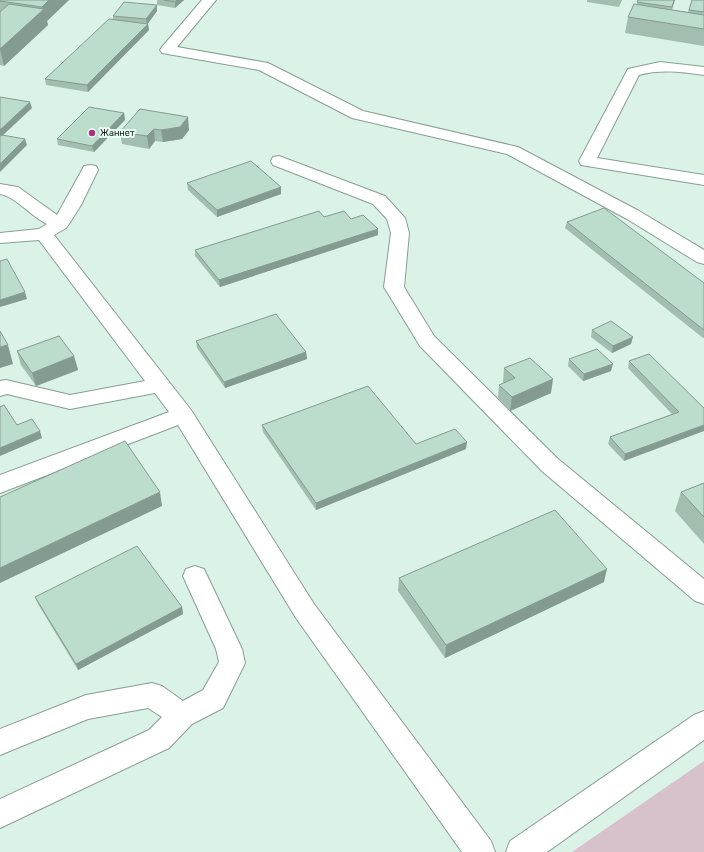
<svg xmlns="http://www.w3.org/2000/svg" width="704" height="852" font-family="Rubik,sans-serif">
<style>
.green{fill:#d7c1cd}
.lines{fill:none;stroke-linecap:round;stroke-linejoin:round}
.minor-casing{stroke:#889e93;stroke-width:2}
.minor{fill:#fff;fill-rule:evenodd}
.wall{fill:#a2beaf}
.shaded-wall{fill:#849b8f}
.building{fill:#bcddcc;stroke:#849b8f}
.poi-dot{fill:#ad3182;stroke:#e8fff3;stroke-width:1.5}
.labels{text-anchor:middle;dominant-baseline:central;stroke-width:4;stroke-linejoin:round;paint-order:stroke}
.far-poi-label{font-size:9px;fill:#141c18;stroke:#e8fff3;text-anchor:start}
</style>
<rect width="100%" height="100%" fill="#dbf2e6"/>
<path class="green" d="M704 761V852H572Z"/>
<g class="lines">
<defs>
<g id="minor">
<path d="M202 0H216L177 47 268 63 363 111 518 147 639 211 704 250V264L697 262 627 219 507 154 352 118 259 70 162 53 160 50 162 47Z"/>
<path d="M660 62 704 67V75C682 72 661 69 639 75L597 158 704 175V185L587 166 581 165 579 161 628 69Z"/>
<path d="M279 156 385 196 405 218 409 233 404 287 434 336 558 459 704 579V604L695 601 542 471 420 346 384 287 391 233 387 219 373 204 273 165 271 161 273 157Z"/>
<path d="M90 165 96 166 98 170 81 205 69 224 66 228 54 235 191 410 314 604 491 841 495 852H462L296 618 178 425 0 493V475L169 412 155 393 70 409 7 394 0 396V381L6 380 70 395 145 381 39 240 0 243V233L39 229 47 224C32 217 16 197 0 194V184L18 187 57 215 82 170 84 166Z"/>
<path d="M195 566 204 569 242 649 245 663 223 708 192 724 169 748 0 828V799L149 730 162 717 148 708 88 719 0 755V729L86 695 152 683 162 686 183 701 203 690 219 662 216 649 183 576 186 569Z"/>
<path d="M704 711V740L547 852H506L510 841 694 715Z"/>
</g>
</defs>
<use href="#minor" class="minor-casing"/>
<use href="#minor" class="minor"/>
</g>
<g class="wall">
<path d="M0 0H69L47 21 48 25 4 66 0 65Z"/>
<path d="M157 0H184L175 8 157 5Z"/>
<path d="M587 0H622L619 7 587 2Z"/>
<path d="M675 0 672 10 688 12 692 0H704V46L625 33 628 17 637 4V2Z"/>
<path d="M157 5V11L147 24H148L149 30 88 92 46 85 45 79 113 19V16Z"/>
<path d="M140 109 189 130 182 139 163 142 155 141 149 149 122 144 120 132Z"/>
<path d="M124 113 125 120 94 152 58 145 57 139Z"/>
<path d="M187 183 281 194 217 217 188 190Z"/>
<path d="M324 217 351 219 378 235 220 287 195 256V250Z"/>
<path d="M567 222 704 283V338H703L565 228Z"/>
<path d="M592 330 631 344 612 353 591 337Z"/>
<path d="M196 341 306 352 307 359 225 388 197 348Z"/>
<path d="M17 351 74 356 78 370 36 386 21 365Z"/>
<path d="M569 359 611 371 583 381 568 366Z"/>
<path d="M629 361 704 408 624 461 608 444 610 437 672 414 628 368Z"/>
<path d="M504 368 551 393 510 411 498 398 499 385 504 383 503 382Z"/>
<path d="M262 425 416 444 466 449 316 510 263 432Z"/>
<path d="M704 483V544L675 511 681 492Z"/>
<path d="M399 578 604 582 445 658 398 591Z"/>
<path d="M35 597 182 607 183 614 78 670 38 604Z"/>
</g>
<g class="shaded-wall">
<path d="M49 0H69L47 21 48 25 4 66 0 49 42 10V7Z"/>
<path d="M177 0H184L175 8V2Z"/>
<path d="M674 0H675L670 13 672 7Z"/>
<path d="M157 5V11L147 25 146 19Z"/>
<path d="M148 24 149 30 88 92 87 85Z"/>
<path d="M30 102 32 108 0 138V130Z"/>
<path d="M124 113 125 120 94 152 92 146Z"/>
<path d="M188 117 189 130 182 139 163 142 161 130Z"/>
<path d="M154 129 155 141 149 149 147 136Z"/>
<path d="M25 139 27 145 0 172V164Z"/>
<path d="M281 187V194L217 217V210Z"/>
<path d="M378 229V235L220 287 219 280Z"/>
<path d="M25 292 27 299 0 307V300Z"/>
<path d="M633 337 631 344 612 353 613 346Z"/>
<path d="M8 345 13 364 0 368V347Z"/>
<path d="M306 352 307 359 225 388 224 382Z"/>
<path d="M74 356 78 370 36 386 32 373Z"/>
<path d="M613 364 611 371 583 381 584 374Z"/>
<path d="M553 379 551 393 510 411 512 397Z"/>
<path d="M704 425V431L624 461 625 454Z"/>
<path d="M40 431 42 438 0 456V448Z"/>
<path d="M467 442 466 449 316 510V503Z"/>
<path d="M160 492 162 506 0 583V568Z"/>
<path d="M607 569 604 582 445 658 446 645Z"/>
<path d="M182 607 183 614 78 670 76 664Z"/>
</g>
<g class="building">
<path d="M0 0H49L42 7 0 1Z"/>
<path d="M164 0H177L175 2Z"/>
<path d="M638 0H674L672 7 637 2Z"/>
<path d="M692 0H704V12L689 10Z"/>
<path d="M124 2 157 5 146 19 113 16Z"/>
<path d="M9 4 44 9 0 49V12Z"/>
<path d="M634 4 704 15V29L628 17Z"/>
<path d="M109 19 148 24 87 85 45 79Z"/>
<path d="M0 97 30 102 0 130Z"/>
<path d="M89 107 124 113 92 146 57 139Z"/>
<path d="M140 109 188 117 180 127 161 130 154 129 147 136 120 132Z"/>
<path d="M2 135 25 139 0 164V136Z"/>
<path d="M251 161 281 187 217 210 187 183Z"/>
<path d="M604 208 704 283V330L567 222Z"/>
<path d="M319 211 324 217 344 211 351 219 363 215 378 229 219 280 195 250Z"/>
<path d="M7 259 25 292 0 300V261Z"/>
<path d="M276 314 306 352 224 382 196 341Z"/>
<path d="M611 321 633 337 613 346 592 330Z"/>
<path d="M0 331 8 345 0 347Z"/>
<path d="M59 336 74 356 32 373 17 351Z"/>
<path d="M597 349 613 364 584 374 569 359Z"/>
<path d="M649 354 704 408V425L625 454 610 437 679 412 629 361Z"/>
<path d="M530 358 553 379 512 397 499 385 515 378 504 368Z"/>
<path d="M368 386 416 444 455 429 467 442 316 503 262 425Z"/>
<path d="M4 405 17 425 32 419 40 431 0 448V407Z"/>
<path d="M125 441 160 492 0 568V497Z"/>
<path d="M704 483V517L681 492Z"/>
<path d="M555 510 607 569 446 645 399 578Z"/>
<path d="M137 546 182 607 76 664 35 597Z"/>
</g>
<circle class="poi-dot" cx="92" cy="133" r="4"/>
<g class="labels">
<g class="far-poi-label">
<text x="100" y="133">Жаннет</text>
</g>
</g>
</svg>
